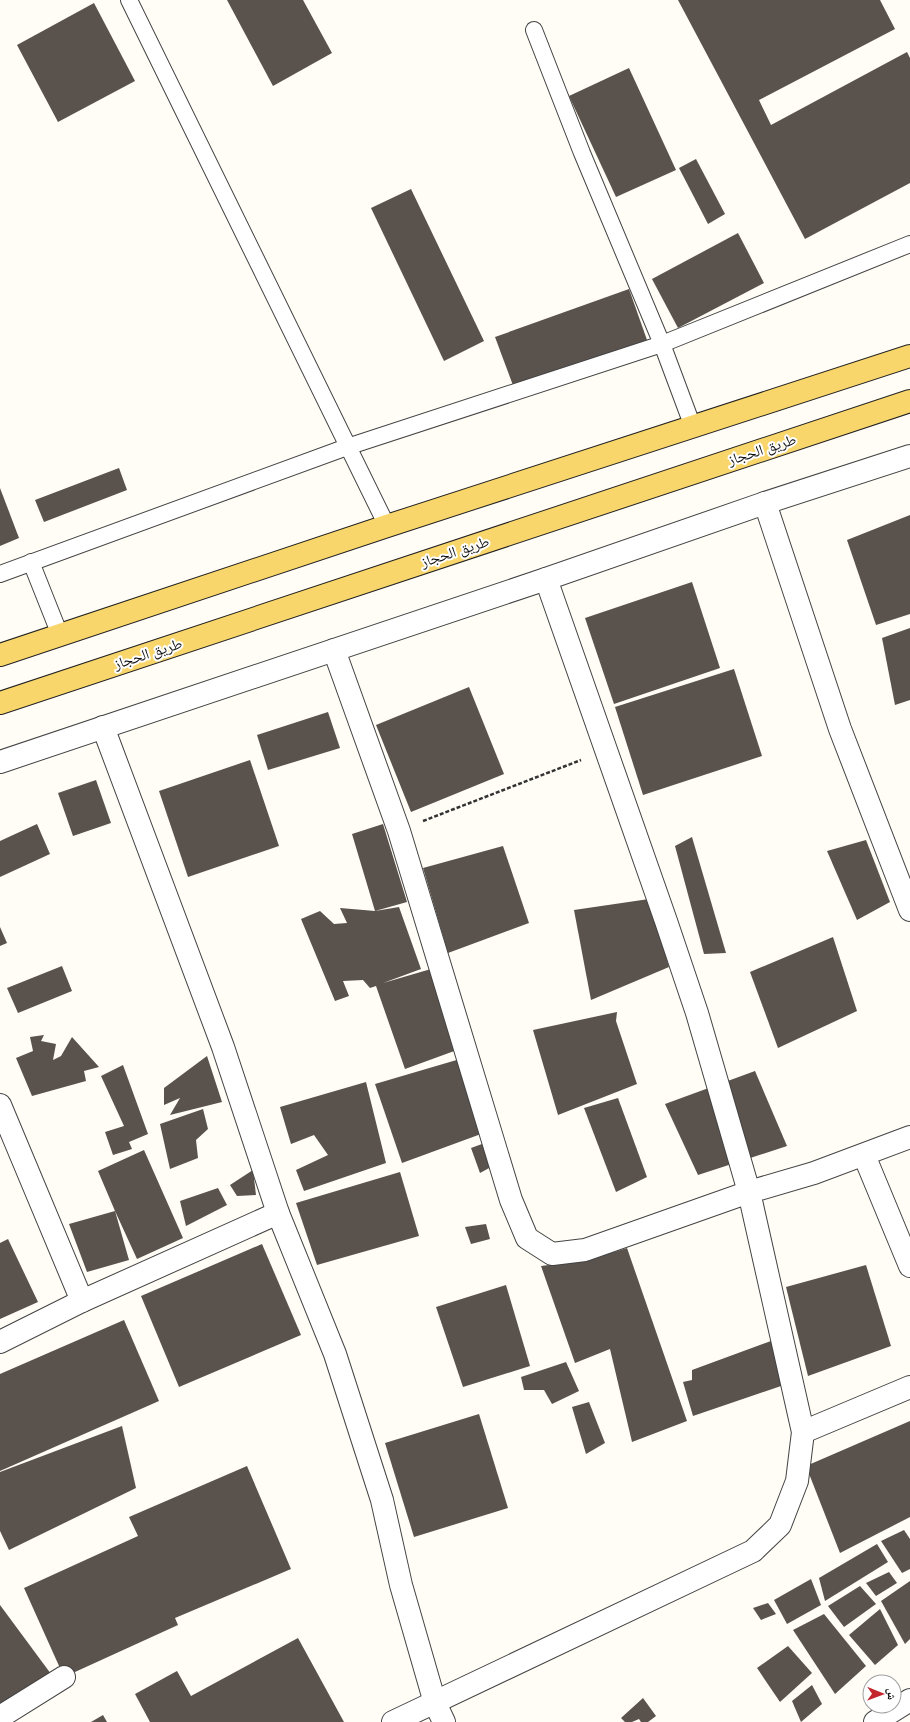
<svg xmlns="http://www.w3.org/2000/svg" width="910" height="1722" font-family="Spectral,'Noto Naskh Arabic',serif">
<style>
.building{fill:#5a524d}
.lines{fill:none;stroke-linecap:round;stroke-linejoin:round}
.lane-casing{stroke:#444;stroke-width:18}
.street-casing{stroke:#444;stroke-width:24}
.primary-casing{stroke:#222;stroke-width:24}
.path{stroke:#333;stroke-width:2.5;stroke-dasharray:4 2;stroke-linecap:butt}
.lane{stroke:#fff;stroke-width:16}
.street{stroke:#fff;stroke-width:22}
.primary{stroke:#f9d66b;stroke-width:22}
.labels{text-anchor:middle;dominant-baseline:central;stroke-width:4;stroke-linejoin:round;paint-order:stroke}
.street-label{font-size:15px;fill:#111;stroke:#fff}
</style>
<rect width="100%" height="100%" fill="#fffdf5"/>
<g class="building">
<path d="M227 0H303L332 53 273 86Z"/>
<path d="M678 0H880L895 29 759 100 771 125 907 52 910 58V183L805 239Z"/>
<path d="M94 3 135 81 58 122 17 45Z"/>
<path d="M629 68 676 170 616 197 569 96Z"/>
<path d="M696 159 725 214 708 224 679 168Z"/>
<path d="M411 189 484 341 444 361 371 208Z"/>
<path d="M738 233 764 283 678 328 652 279Z"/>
<path d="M629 289 647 340 514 388 495 337Z"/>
<path d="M119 468 127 490 44 522 35 500Z"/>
<path d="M0 488 19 538 0 546Z"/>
<path d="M910 515V614L876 625 847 540Z"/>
<path d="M692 582 720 668 614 704 585 618Z"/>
<path d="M910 628V700L895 705 882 638Z"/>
<path d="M734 669 762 756 643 795 615 707Z"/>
<path d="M469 687 504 774 411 812 376 725Z"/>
<path d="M328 712 340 748 268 770 257 735Z"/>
<path d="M250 760 279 846 188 877 159 791Z"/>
<path d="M96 780 111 823 73 836 58 793Z"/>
<path d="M37 824 50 854 0 877V841Z"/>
<path d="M383 824 407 902 375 911 399 907 421 969 383 983 431 969 457 1050 405 1069 376 986 370 988 363 980 343 981 349 996 335 1001 301 919 320 911 334 924 347 923 340 908 375 911 352 834Z"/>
<path d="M692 837 726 953 704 954 675 846Z"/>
<path d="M866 840 890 902 857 920 827 851Z"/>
<path d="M503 846 529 923 448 953 423 868Z"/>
<path d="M649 899 669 967 591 1000 574 910Z"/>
<path d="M0 927 7 943 0 946Z"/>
<path d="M833 937 857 1011 778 1048 750 972Z"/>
<path d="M62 966 72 991 18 1013 7 988Z"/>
<path d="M617 1012 616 1021 637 1084 558 1115 533 1030Z"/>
<path d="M44 1035 41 1041 56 1044 53 1060 61 1056 72 1037 99 1067 84 1071 86 1081 32 1096 16 1058 33 1051 30 1037Z"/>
<path d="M207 1056 222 1102 170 1115 180 1098 164 1105V1088Z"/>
<path d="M460 1059 481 1134 402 1163 375 1084Z"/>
<path d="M123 1065 148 1134 129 1142 132 1149 113 1155 105 1132 124 1126 101 1076Z"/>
<path d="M755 1071 787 1146 698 1175 665 1104Z"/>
<path d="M366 1082 386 1163 304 1191 296 1170 328 1155 314 1135 291 1144 280 1107Z"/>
<path d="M618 1098 647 1177 616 1192 584 1108Z"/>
<path d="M203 1109 208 1129 196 1140 198 1158 170 1169 160 1124Z"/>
<path d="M482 1144 491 1167 480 1173 471 1148Z"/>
<path d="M144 1150 183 1238 137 1259 115 1211 129 1260 87 1272 69 1224 115 1211 98 1171Z"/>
<path d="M253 1170 256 1195 237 1196 230 1185Z"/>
<path d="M400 1172 419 1236 317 1265 296 1203Z"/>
<path d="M218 1188 227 1205 186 1226 180 1201Z"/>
<path d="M486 1224 490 1239 471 1244 465 1227Z"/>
<path d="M8 1239 38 1302 0 1319V1243Z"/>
<path d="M262 1244 301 1335 179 1387 141 1296Z"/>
<path d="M627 1248 687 1421 632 1442 610 1349 575 1363 541 1266 588 1260Z"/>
<path d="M866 1265 891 1346 808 1376 786 1287Z"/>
<path d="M506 1285 530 1366 463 1387 436 1307Z"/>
<path d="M124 1320 159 1401 0 1471V1374Z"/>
<path d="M771 1341 784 1385 693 1416 683 1382 692 1380V1370Z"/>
<path d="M566 1362 579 1391 552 1404 544 1390H524L521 1377Z"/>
<path d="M589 1402 605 1443 586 1454 572 1407Z"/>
<path d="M479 1414 508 1508 414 1537 385 1443Z"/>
<path d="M910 1421V1517L840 1553 806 1466Z"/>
<path d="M122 1426 136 1488 9 1550 0 1531V1472Z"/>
<path d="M247 1466 291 1569 175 1618 178 1625 64 1677 24 1588 138 1536 129 1517Z"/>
<path d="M904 1530 910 1539V1569L902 1573 881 1541Z"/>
<path d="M877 1544 888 1562 825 1601 819 1578Z"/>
<path d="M889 1572 897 1583 876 1596 866 1583Z"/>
<path d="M811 1579 821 1605 787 1624 774 1600Z"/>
<path d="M910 1581V1639L905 1644 881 1601Z"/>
<path d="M860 1586 876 1604 844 1627 828 1606Z"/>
<path d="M768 1603 776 1614 761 1620 753 1608Z"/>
<path d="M0 1605 51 1674 0 1713Z"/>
<path d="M880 1609 898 1645 875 1665 849 1635Z"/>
<path d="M824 1614 866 1666 835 1694 793 1630Z"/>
<path d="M298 1638 344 1722H150L135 1694 177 1671 191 1696Z"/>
<path d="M788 1646 812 1673 780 1702 757 1668Z"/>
<path d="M812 1685 822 1704 801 1722 792 1701Z"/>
<path d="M643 1698 656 1716 648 1722H641L639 1719 632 1722H625L621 1718Z"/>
<path d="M103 1715 107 1722H91Z"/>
</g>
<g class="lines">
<defs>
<g id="lane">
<path d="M129 0 387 526"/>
<path d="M534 30 582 153 662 344 693 427"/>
<path d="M31 562 60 635"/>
<path d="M0 574 347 447 662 344 910 244"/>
</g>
<g id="street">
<path d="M765 503 840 729 910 910"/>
<path d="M334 650 399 831 511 1200 527 1238 552 1254 585 1250 749 1192 814 1173 910 1137"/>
<path d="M103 727 223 1047 278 1213 335 1354 382 1500 401 1585 435 1703 444 1722"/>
<path d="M0 762 546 579 765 503 910 456"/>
<path d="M0 1105 82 1301"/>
<path d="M864 1155 910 1266"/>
<path d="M0 1342 82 1301 278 1213"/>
<path d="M803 1432 910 1387"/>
<path d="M0 1717 64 1677"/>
<path d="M393 1722 753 1551 780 1525 797 1481 803 1432 749 1192 697 1013 666 921 546 579"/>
<path d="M875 1722 910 1700"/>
</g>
<g id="primary">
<path d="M0 655 387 526 910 356"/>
<path d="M0 703 910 401"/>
</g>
</defs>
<use href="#lane" class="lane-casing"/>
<use href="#street" class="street-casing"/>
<use href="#primary" class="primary-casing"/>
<path class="path" d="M423 821 581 760"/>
<use href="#lane" class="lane"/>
<use href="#street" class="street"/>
<use href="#primary" class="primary"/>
</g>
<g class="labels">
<g class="street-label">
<text transform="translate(762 450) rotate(-18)">طريق الحجاز</text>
<text transform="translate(455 552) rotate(-18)">طريق الحجاز</text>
<text transform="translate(148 654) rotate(-18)">طريق الحجاز</text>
</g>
</g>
<g transform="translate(882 1694) rotate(91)"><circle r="19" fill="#ffffff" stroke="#a0a0a0"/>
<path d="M0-3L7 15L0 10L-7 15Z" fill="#c4262e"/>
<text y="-6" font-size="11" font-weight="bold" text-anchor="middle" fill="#111111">ش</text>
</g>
</svg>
